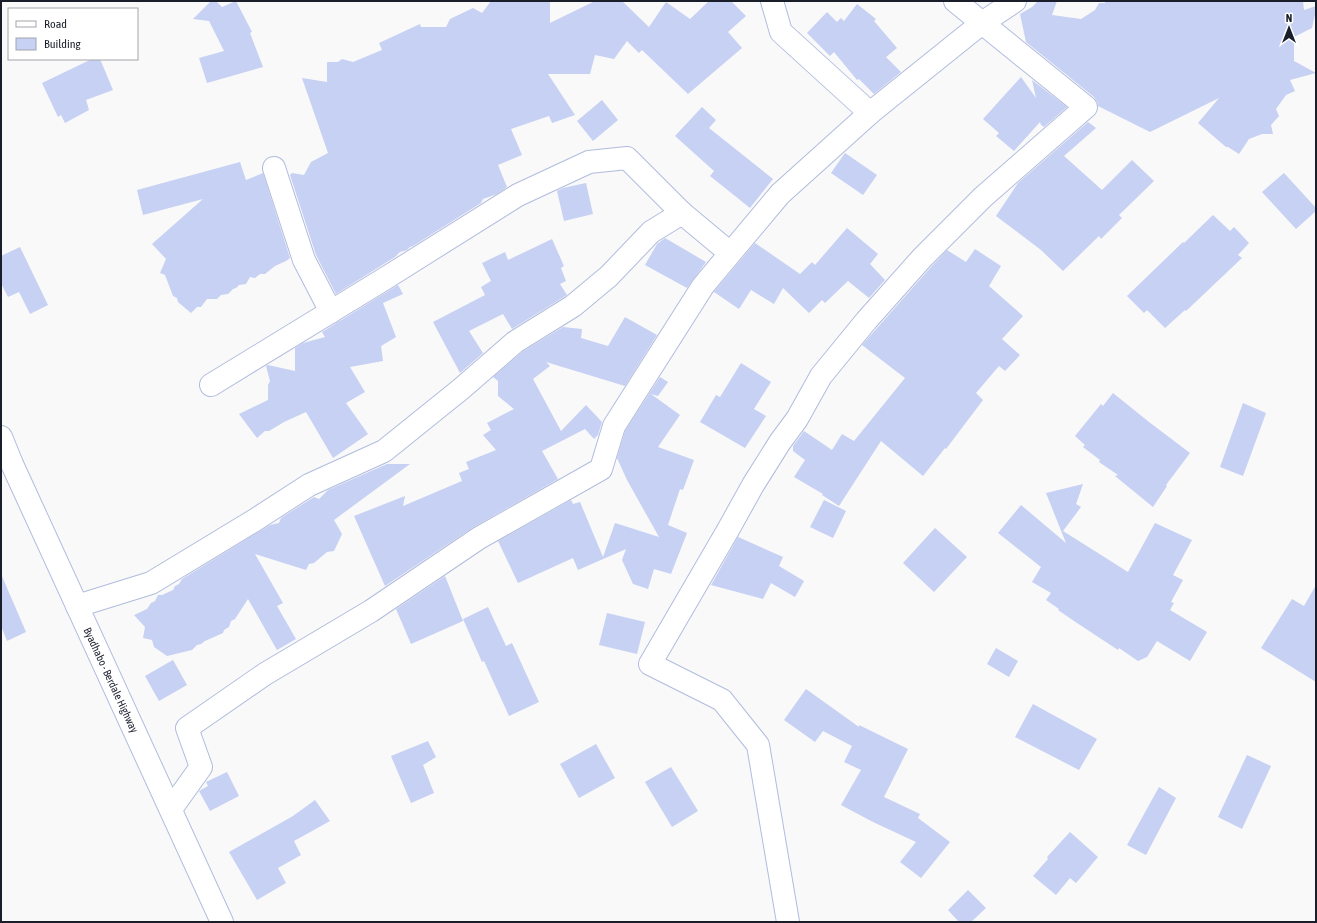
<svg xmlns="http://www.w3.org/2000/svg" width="1317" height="923" font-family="'Asap Condensed',sans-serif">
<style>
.building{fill:#c6d1f3}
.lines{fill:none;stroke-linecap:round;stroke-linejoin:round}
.minor-casing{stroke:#b1bcde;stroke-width:24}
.major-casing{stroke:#b1bcde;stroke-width:24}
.minor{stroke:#fff;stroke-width:22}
.major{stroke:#fff;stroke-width:22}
.labels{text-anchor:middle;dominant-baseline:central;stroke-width:4;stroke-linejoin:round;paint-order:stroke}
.street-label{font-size:11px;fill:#1a1e2b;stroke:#fff}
</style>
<rect width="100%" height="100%" fill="#f9f9f9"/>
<g class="building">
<path d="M211 1H216L222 7 236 1 252 32 250 33 263 67 207 83 199 58 224 51 209 21 193 19Z"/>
<path d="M491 1H550V23L595 1H622L649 27 666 2 690 19 709 1H731L746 16 728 32 742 48 688 94 642 50 639 53 627 41 614 59 595 55 590 74H548L575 115 552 123 549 116 511 129 522 155 498 165 507 187 497 194 483 199 481 203 413 246 410 247 407 250 400 252 395 257 336 294 316 255 290 175 292 173 304 175 311 162 328 153 302 78 327 82V62H338L342 59 353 62 382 50 379 43 420 24 421 27H446L450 19 473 8 482 13Z"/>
<path d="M1038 1H1057L1052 15 1081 19 1095 10 1099 3H1105V1H1303L1304 10 1316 6V10L1312 28 1294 37V61L1316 73 1290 80 1295 91 1286 95 1276 109 1279 116 1271 125 1273 134H1262L1249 139 1239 154 1228 147H1226L1198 123 1219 98 1150 132 1098 106V103L1094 97 1026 42 1020 14 1032 7Z"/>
<path d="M857 4 876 19 874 21 897 48 886 57 901 72 874 94 859 79 857 80 834 52 830 56 807 33 827 12 837 22 841 18 844 21Z"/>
<path d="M92 59H100L113 90 86 100 89 110 65 123 61 115 58 117 42 83Z"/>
<path d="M1021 77 1036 98 1032 80 1067 107 1044 127 1041 125 1040 122 1014 151 996 136 999 133 983 119Z"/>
<path d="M602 100 618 120 593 141 577 121Z"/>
<path d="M702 107 716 120 709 128 773 179 750 208 710 176 714 171 675 136Z"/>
<path d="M1088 122 1096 128 1064 156 1102 190 1132 160 1154 181 1119 215 1122 218 1101 239 1099 236 1063 271 1041 250 996 216 1018 183Z"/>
<path d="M845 153 877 175 863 195 831 173Z"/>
<path d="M240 162 246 180 263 173 290 258 286 261 275 266 265 274H260L255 278 250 277 246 284 239 285 236 288 233 289 228 294 221 295 217 299H207L201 307H197L191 313 178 302 177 298 173 296 165 275 160 273 166 259 152 244 203 199 143 215 137 190Z"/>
<path d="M1284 173 1316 208V211L1296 229 1262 192Z"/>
<path d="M586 183 593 214 564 221 557 191 563 188Z"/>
<path d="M1213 215 1230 231 1234 227 1249 243 1238 255 1242 258 1186 311 1185 310 1165 328 1147 310 1144 313 1127 296 1183 242 1184 243Z"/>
<path d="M847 228 878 254 870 264 885 280 869 298 848 281 825 303 822 300 809 313 783 288 774 304 751 290 739 309 714 292 755 243 800 274 812 262 815 265Z"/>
<path d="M665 238 706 262 687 288 645 265 657 244Z"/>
<path d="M552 239 564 266 561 268 566 281 560 284 567 295 512 329 503 314 469 331 483 353 460 373 433 322 485 295 481 287 491 281 482 263 505 252 508 260Z"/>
<path d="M20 247 48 305 30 314 19 292 8 297 1 283V256Z"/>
<path d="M975 249 1001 266 989 286 1023 316 1002 339 1020 355 1005 371 999 366 976 393 983 400 946 449 945 448 923 476 881 441 839 506 822 495 823 494 794 477 805 460 793 451V446L804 431 832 450 842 434 854 441 905 378 862 345 931 267 947 250 966 262Z"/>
<path d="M398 285 403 294 383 303 396 337 381 346 383 361 350 367 365 392 346 403 368 434 333 458 306 412 284 422 269 431H265L257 438 239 414 268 400V385L270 381 266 366 268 365 295 371V348L303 343 325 337 322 332Z"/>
<path d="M625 317 657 335 625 386 546 362 550 366 533 379 561 431 586 405 602 422 598 435 594 439 585 429 542 451 558 479 472 528 385 586 354 516 405 496 403 506 462 481 459 473 469 469 466 462 496 450 483 435 491 430 487 423 514 409 498 396V381L493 377 522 352 563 327 582 329 581 338 608 346Z"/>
<path d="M741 363 771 382 754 409 766 416 745 448 700 422 716 395 720 397Z"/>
<path d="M660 377 668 382 658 396 651 394 680 415 658 447 694 460 683 490 680 489 668 525 687 533 671 574 654 569 648 589 633 584 622 560 626 549 578 570 573 558 518 583 498 541 571 500 573 504 580 502 603 557 615 523 659 537 627 480 617 458 625 431Z"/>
<path d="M1113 393 1149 422 1190 453 1166 485 1167 486 1153 507 1115 476 1118 475 1099 462 1100 460 1083 447 1085 445 1075 436 1101 404 1103 406Z"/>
<path d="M1243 403 1266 413 1243 476 1220 467Z"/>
<path d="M387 464H410L334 520 342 534 334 551 327 552 314 563 309 564 306 570 255 554 283 603 277 606 296 639 277 650 248 599 235 619 231 621 229 627 224 630 223 633 205 641 201 644 197 645 192 650 167 656 154 647 152 640 143 638 145 627 134 615 147 609 151 603 155 601 158 595H162L173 590 175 586 179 584 182 579 270 525 279 523 281 518 314 497 319 499 328 490Z"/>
<path d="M1083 484 1076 504 1081 507 1063 531 1128 572 1155 523 1192 540 1173 575 1183 580 1171 602 1174 603 1170 610 1207 632 1190 661 1157 641 1147 657 1138 661 1119 648 1118 650 1074 621 1058 610 1059 609 1046 600 1051 593 1032 582 1041 567 998 533 1021 505 1066 543 1046 493Z"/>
<path d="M824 500 846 511 833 538 810 527Z"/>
<path d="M935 528 967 557 934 592 903 563Z"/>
<path d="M738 537 783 557 779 566 804 581 795 597 771 583 763 599 711 585Z"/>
<path d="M1 574 26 632 7 641 1 626Z"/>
<path d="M445 576 463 621 411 644 396 609Z"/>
<path d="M1316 585V682L1261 648 1292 599 1304 606Z"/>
<path d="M488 607 506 646 512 643 539 702 509 716 484 661 482 662 463 619Z"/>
<path d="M607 613 645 622 637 654 599 645Z"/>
<path d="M996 648 1018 661 1009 677 987 664Z"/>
<path d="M173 660 187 685 159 701 145 676Z"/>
<path d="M806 689 859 727V725L908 749 884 797 920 814 918 818 950 842 921 878 900 862 916 842 873 822 841 805 861 770 844 762 852 746 823 731 815 742 784 720Z"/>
<path d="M1033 704 1097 739 1079 770 1015 737Z"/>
<path d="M428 741 436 757 423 765 434 793 411 803 391 756Z"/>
<path d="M596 744 615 778 579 798 560 764Z"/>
<path d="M1247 755 1271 766 1242 829 1218 817Z"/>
<path d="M671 767 698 811 672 827 645 782Z"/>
<path d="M227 772 239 796 210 811 199 791 208 786 206 782Z"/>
<path d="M1159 787 1176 798 1146 855 1127 845Z"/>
<path d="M315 800 330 821 294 841 301 855 278 868 286 883 257 900 229 852 293 816Z"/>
<path d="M1070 832 1098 857 1076 883 1070 878 1056 895 1033 876 1048 859 1047 857Z"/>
<path d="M968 890 986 908 971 922H959L948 910Z"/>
</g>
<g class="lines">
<defs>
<g id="minor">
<path d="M772 1 781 32 870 113"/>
<path d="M274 168 304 260 331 312"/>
<path d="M211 385 381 281 518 195 589 162 627 158 682 213 730 253"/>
<path d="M77 606 151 583 255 520 309 485 384 451 461 389 515 342 573 306 609 276 651 232 682 213"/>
<path d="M171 809 201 767 187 728 265 674 371 611 479 538 601 469 614 426 703 286 780 194 870 113 982 23 1015 1"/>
<path d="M788 922 758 745 722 700 650 664 728 530 753 485 780 442 797 419 821 376 866 321 922 258 983 197 1086 107 955 1"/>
</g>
<path id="major" d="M1 437 12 464 222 922"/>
</defs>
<use href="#minor" class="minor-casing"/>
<use href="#major" class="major-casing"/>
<use href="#minor" class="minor"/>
<use href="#major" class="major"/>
</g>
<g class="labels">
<g class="street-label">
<text transform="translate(111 680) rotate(65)">Byadhabo - Berdale Highway</text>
</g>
</g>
<rect width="1317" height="923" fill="none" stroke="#1a1e2b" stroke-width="4"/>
<rect x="8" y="8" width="130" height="52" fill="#ffffff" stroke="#a3a5aa"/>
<rect x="16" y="21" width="20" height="6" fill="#ffffff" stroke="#a3a5aa"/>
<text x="44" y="28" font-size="12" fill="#1a1e2b">Road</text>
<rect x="16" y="38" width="20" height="12" fill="#c6d1f3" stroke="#a3a5aa"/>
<text x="44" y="48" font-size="12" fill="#1a1e2b">Building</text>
<g transform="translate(1289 28)" stroke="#ffffff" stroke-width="3" paint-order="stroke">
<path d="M0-3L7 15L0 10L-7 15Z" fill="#1a1e2b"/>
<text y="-6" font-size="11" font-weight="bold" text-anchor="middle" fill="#1a1e2b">N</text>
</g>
</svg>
